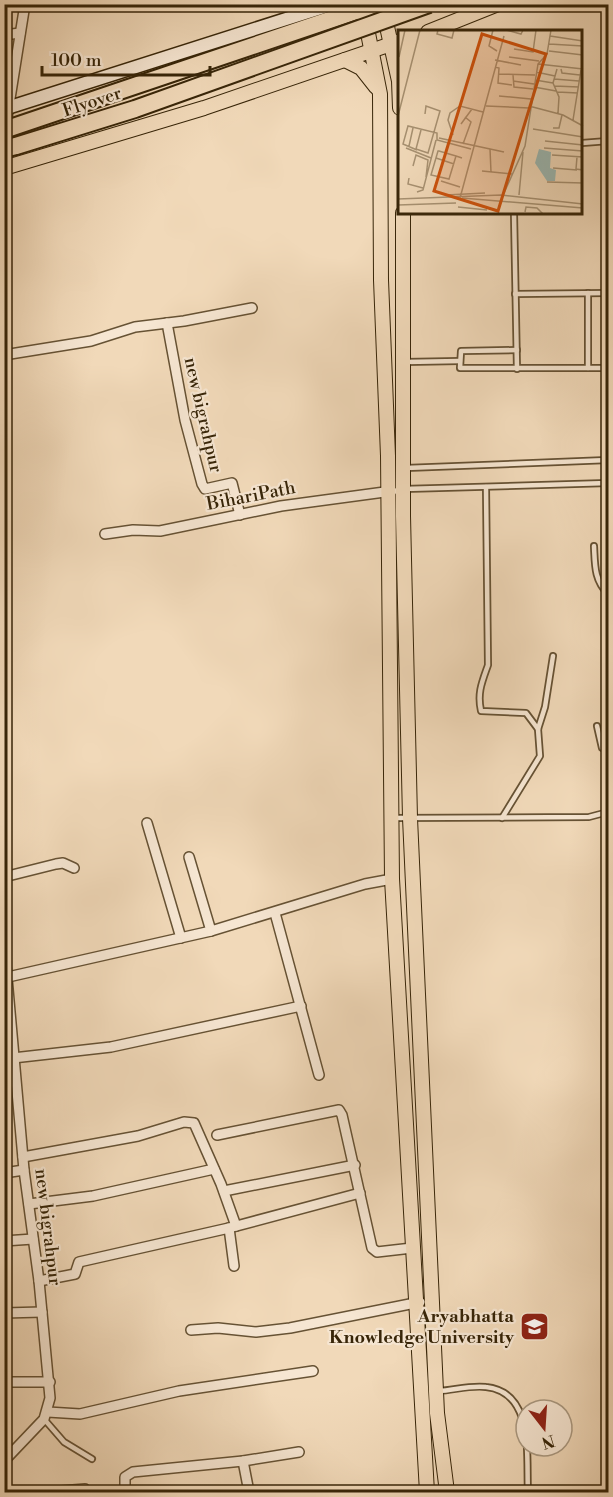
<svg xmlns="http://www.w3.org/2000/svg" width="613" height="1497" font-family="'Libre Bodoni',serif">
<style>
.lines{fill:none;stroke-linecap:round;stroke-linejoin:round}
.lane-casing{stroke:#665234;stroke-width:8}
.street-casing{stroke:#665234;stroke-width:12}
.secondary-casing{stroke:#372508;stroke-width:15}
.primary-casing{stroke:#372508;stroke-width:16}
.highway-casing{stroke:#372508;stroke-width:20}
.lane{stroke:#f6e6d2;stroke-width:4.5}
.street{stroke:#f6e6d2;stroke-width:9}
.secondary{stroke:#f6e6d2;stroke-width:12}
.primary{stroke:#f1d9b9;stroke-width:14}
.highway{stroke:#f1d9b9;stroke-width:16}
.highway-bridge-casing{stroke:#372508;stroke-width:20;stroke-linecap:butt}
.highway-bridge{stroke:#f1d9b9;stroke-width:16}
.labels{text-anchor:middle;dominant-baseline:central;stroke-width:4.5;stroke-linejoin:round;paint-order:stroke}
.street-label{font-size:18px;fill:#372508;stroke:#f6e6d2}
.poi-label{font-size:18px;font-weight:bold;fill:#372508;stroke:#f6e6d2;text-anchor:end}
.inset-road{fill:none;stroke:#a79172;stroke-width:1.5}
.view{fill:#cd510b;fill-opacity:0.15;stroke:#cd510b;stroke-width:3}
.inset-edge{fill:none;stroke:#372508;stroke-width:3}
</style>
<rect width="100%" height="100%" fill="#f1d9b9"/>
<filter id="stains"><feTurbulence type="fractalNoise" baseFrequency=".00333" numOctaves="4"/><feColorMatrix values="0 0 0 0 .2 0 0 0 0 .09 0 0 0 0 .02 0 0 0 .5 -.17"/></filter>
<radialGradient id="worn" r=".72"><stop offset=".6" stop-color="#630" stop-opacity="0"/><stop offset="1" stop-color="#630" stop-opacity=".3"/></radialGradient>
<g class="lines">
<defs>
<g id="lane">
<path d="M582 143 608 141"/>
<path d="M514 213 517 369"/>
<path d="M588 293V368"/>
<path d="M515 294 608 293"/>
<path d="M517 350 461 351 460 368H608"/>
<path d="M405 362 460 361"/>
<path d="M406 468 608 460"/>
<path d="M486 487 488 665C482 682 477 693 481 711L526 713 538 729"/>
<path d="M404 489 608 483"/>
<path d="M594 546C595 565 594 580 608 594"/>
<path d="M597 726 602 748 608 752"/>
<path d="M393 818 589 817 608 812"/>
<path d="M502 818 540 756 538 729 545 707 553 656"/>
<path d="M439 1391C454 1390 471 1385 486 1387 535 1392 526 1457 528 1492"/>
<path d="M44 1419 64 1442 92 1459"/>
</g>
<g id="street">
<path d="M4 35 20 33"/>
<path d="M5 130 25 4"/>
<path d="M167 323 185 420 202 484 205 489 232 483 240 515"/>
<path d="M4 355 91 341 135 327 184 321 252 308"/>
<path d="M105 534 133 530 160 531 281 506 392 491"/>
<path d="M147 823 181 938"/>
<path d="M189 857 211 931"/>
<path d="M4 877 56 864 63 863 74 868"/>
<path d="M275 913 319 1075"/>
<path d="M4 944 24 1170 39 1281 50 1398 44 1419 4 1461"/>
<path d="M8 977 211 931 365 884 392 879"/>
<path d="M13 1058 111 1047 301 1006"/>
<path d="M217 1135 339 1110 342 1115 372 1248 377 1252 412 1248"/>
<path d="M23 1157 138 1136 184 1122 194 1123 221 1184 236 1226"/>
<path d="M4 1173 24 1170"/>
<path d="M224 1191 355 1165"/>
<path d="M29 1204 93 1196 214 1169"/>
<path d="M229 1228 234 1266"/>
<path d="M4 1241 33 1239"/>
<path d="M39 1281 75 1274 79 1262 229 1228 360 1193"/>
<path d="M4 1313 42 1312"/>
<path d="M191 1330 218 1328 256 1332 290 1328 420 1302"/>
<path d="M4 1382H50"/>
<path d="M48 1412 80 1414 179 1391 313 1371"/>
<path d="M243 1461 249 1492"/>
<path d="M48 1492 85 1489"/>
<path d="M125 1492V1477L133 1472 243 1461 299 1452"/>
</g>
<path id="secondary" d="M4 109 330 5 353 13"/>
<g id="primary">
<path d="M382 4 399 81 400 108"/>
<path d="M365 18 380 94 381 280 388 456 392 879 427 1492"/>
<path d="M428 32 498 4"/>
<path d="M345 60 361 68 376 87"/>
<path d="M4 168 204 108 400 41"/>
<path d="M403 213V516L410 818 437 1413 447 1492"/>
</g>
<g id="highway">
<path d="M4 130 377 4"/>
<path d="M4 149 16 146"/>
</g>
</defs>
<use href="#lane" class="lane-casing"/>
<use href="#street" class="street-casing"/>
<use href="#secondary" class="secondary-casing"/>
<use href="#primary" class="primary-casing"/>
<use href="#highway" class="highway-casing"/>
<use href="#lane" class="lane"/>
<use href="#street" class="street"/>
<use href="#secondary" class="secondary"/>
<use href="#primary" class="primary"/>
<use href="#highway" class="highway"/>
<defs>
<path id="highway-bridge" d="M16 146 135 109 429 4"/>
</defs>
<use href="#highway-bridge" class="highway-bridge-casing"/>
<use href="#highway-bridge" class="highway-bridge"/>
</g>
<defs>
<symbol id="university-square" viewBox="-11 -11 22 22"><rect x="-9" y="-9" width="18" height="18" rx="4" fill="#8f2418" stroke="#f6e6d2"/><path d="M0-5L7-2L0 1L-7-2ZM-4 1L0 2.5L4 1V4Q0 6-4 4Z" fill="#fff"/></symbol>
</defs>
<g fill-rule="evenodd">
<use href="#university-square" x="518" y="1310" width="33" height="33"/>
</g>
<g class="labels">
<g class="street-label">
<text transform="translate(92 102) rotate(-18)">Flyover</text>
<text transform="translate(203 415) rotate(77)">new bigrahpur</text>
<text transform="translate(251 496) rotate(-11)">BihariPath</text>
<text transform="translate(48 1227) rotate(83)">new bigrahpur</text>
</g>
<g class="poi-label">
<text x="514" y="1316">Aryabhatta<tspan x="514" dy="21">Knowledge University</tspan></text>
</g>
</g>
<g transform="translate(398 30)">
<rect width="184" height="184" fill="#f1d9b9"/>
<path d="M141 119 153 122 152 138 158 140 157 151H149L137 133Z" fill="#9bb9b4"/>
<path class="inset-road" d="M40 0 39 4 54 8 56 0M95 0 91 16 99 21M108 0 123 4 125 0M152 6 185 11M151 14 185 16M116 19 135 22 138 0M151 21 185 25M1 27 7 0M111 27 141 31M97 30 123 35M140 34 185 39M97 37 101 38 100 53 114 55M159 39 155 53 161 67 160 83M163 39 164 43 182 45M138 42 157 46M101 44 137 45M115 45 116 57 135 59M156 49 181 51M137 50 155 53M115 51 136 54M156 56 181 57M136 57 158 61M159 62 180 63M101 66 133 69M88 76 131 78M131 76 165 85 185 96M0 86 22 0M175 90 183 40M63 94 74 79M155 98H161L164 85M135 99 185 107M23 100 18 119 30 123 42 81 28 76 27 84M55 105 50 90 52 83 62 76 85 82M41 108 106 122M147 111 185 115M65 114 73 92 67 87M11 116 15 98M8 118 33 128M146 118 185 121M92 119 93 142M19 120 5 114 10 96 39 103V110L73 119M154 125 185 127M58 126 51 149 33 145 40 121H41L58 126 64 128M179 127 178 139 185 140M38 128 56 134M15 136 18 125 30 130 28 147M155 138 179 140M84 141 114 144M11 148 10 154 25 158M43 151 62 157M149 152 185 153M19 162 25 160 38 110M106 163 127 116 140 34 149 24 153 0M48 165 87 163M121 165 125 122M62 168 106 6M64 168 185 178M0 169 103 165 185 174M0 175 58 173M60 177 89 180M127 182 128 177 139 178 145 184"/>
<path class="view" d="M84 4 148 24 100 181 36 161Z"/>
<rect width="184" height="184" class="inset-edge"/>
</g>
<rect width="613" height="1497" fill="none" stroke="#f1d9b9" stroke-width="24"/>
<rect x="6" y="6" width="601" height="1485" fill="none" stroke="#372508" stroke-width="3"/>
<rect x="12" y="12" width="589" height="1473" fill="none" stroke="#372508" stroke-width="1.5"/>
<g transform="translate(544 1428) rotate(163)"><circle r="28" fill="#f6e6d2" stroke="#aa9981" stroke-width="1.5"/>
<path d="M0-4.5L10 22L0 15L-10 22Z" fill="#8f2418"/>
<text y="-9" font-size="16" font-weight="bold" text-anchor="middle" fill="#372508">N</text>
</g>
<path d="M42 66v9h168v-9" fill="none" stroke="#372508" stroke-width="3"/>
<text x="51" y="66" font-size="18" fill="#372508" stroke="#f6e6d2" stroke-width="4.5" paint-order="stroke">100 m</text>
<rect width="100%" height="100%" filter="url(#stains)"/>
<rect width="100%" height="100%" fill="url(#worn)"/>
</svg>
